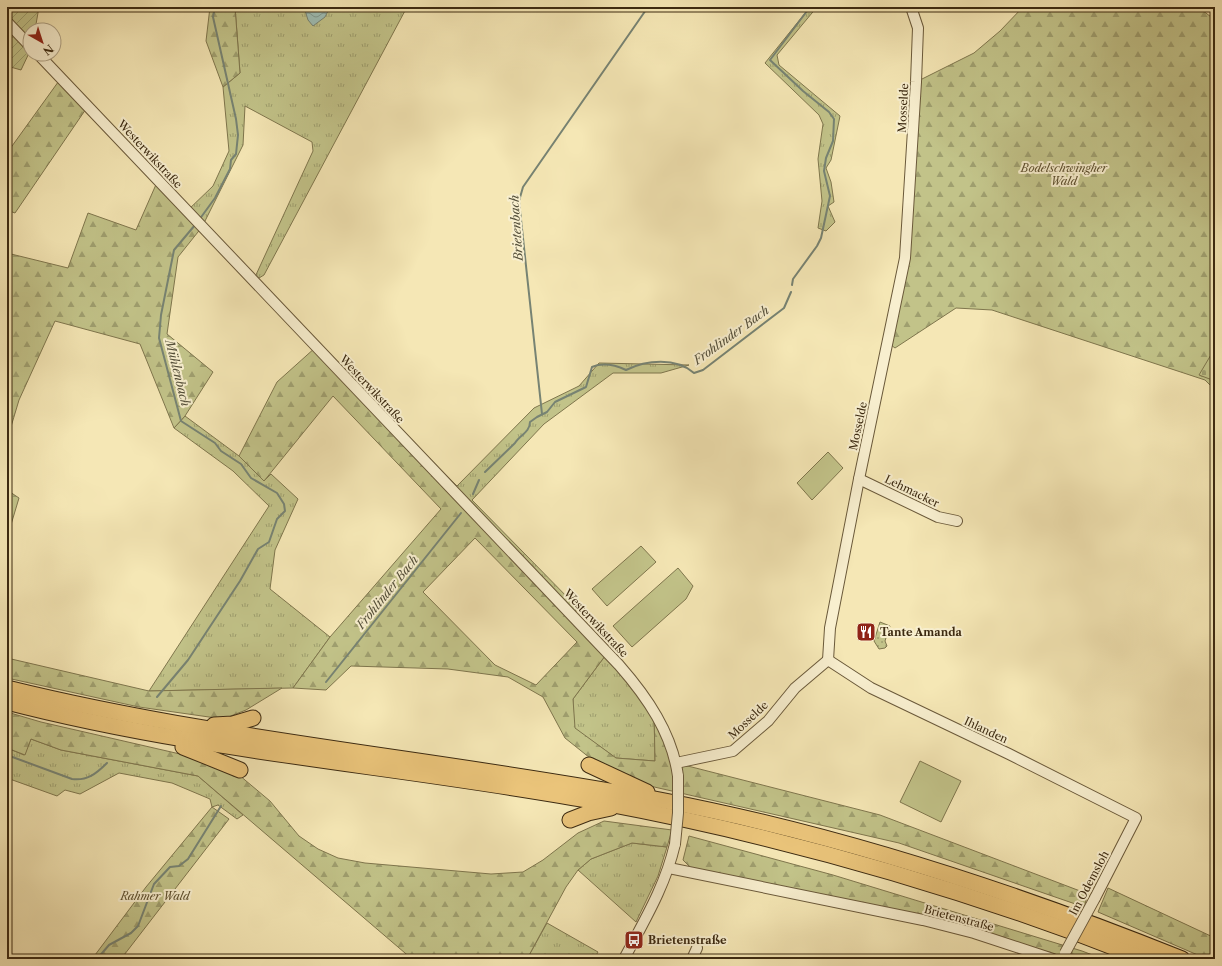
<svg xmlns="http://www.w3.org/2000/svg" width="1222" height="966" font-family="'Libre Caslon Text',serif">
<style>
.grass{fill:url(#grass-tufts);stroke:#7f764d}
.forest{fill:url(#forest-firs);stroke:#7f764d;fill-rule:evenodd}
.cemetery{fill:url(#cemetery-stones);stroke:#7f764d}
.park{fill:url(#park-dots);stroke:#7f764d}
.garden{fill:url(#garden-furrows);stroke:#7f764d}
.pitch{fill:#c2c389;stroke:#7f764d}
.water{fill:url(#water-waves);stroke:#778373}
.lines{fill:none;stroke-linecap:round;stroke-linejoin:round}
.stream{stroke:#778373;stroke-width:2}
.minor-casing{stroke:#6a593a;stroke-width:12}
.highway-casing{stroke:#3c2a11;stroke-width:17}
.minor{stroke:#f8efcf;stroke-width:10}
.highway{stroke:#eac47a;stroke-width:15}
.minor-bridge-casing{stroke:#6a593a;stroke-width:12;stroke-linecap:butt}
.minor-bridge{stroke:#f8efcf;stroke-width:10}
.labels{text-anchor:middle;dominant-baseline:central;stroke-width:4;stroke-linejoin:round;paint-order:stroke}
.street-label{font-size:11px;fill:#3c2a11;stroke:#f8efcf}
.park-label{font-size:11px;font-style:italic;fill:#5e502f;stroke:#f8efcf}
.poi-label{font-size:11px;font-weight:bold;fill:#3c2a11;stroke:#f8efcf;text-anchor:start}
.water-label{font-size:12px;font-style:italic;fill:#544f3a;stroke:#f8efcf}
</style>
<defs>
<pattern id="grass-tufts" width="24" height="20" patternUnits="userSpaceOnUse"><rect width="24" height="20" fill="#c2c389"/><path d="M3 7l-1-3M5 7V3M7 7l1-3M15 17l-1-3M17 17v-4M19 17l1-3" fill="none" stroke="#9f9f6f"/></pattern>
<pattern id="forest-firs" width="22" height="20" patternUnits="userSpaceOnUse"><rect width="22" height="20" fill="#c2c389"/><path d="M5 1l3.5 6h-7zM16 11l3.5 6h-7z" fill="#9f9f6f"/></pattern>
<pattern id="cemetery-stones" width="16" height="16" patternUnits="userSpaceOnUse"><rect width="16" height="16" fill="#c2c389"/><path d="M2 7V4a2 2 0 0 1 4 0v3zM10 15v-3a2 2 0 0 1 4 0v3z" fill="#9f9f6f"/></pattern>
<pattern id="park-dots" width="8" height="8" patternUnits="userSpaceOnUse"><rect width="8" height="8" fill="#c2c389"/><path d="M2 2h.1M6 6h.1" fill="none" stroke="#9f9f6f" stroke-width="1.8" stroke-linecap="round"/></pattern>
<pattern id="garden-furrows" width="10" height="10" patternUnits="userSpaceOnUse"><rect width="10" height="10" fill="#c2c389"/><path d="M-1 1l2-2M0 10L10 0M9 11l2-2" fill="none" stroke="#9f9f6f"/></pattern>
<pattern id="water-waves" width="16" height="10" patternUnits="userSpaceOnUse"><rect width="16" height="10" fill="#9ebeb5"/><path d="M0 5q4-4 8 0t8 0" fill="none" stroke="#829b92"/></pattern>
</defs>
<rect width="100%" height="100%" fill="#f5e7b5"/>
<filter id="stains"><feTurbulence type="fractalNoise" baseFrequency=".005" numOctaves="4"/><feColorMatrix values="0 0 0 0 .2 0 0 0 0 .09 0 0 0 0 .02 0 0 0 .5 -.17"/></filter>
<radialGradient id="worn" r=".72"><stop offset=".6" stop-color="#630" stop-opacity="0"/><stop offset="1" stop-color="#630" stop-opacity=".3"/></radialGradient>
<g class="grass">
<path d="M235 7H407L264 275 259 278 255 277 313 151 312 142 245 106 243 145 202 227 187 211 213 186 229 151 223 87 240 73Z"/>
<path d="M810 7H817L777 55 779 65 840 116 831 160 826 168 831 182 834 202 828 206 835 222 826 231 818 228 822 201 818 159 823 124 819 115 765 63Z"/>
<path d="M259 286 457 486 534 408 579 386 599 363 689 365 661 373H613L544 424 472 500 575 605 577 620Z"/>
<path d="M185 416 239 456 264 481 271 474 298 499 275 550 270 589 330 637 293 688 149 691 269 506 233 471 174 428Z"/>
<path d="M608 652 654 710 655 761 616 758 574 728 573 699Z"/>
<path d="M31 739 61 750 198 776 243 815 237 819 218 805 212 807 210 799 172 783 119 773 80 794 65 790 57 796 7 778V748L24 755Z"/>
<path d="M632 843 667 847 658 876 636 922 578 870 591 859Z"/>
<path d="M547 923 598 952 594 959H527Z"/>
</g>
<g class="forest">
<path d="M210 7H235L240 73 223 87 206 41Z"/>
<path d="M1023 7H1198L1215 20V390L1205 380 992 310 956 308 895 348 891 345 905 281 916 82 974 53 1000 31Z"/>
<path d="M61 78 88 106 15 213 7 210V153Z"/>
<path d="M158 180 202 227 178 257 167 334 213 372 185 416 174 428 140 344 55 321 19 400 7 440V253L68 268 88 213 136 230Z"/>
<path d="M316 347 608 652 573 699 575 728 616 758 655 761 654 710 676 763 880 815 1088 894 1084 907 899 843 615 778 565 738 543 697 508 677 448 669 351 666 326 690 293 688 330 637 441 509 333 396 264 481 239 456 277 382ZM475 538 577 642 536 685 495 665 423 592Z"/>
<path d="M7 490 19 498 7 538Z"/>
<path d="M7 658 149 691 282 688 246 710 223 719 139 707 7 678Z"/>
<path d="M7 712 41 722 193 757 239 775 270 801 299 836 318 849 338 858 365 863 491 874 523 872 543 860 578 833 604 821 672 830 667 847 632 843 591 859 578 870 566 887 527 959H412L198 776 61 750 31 739 25 755 7 748Z"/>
<path d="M212 807 229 819 121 959H92L146 887Z"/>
<path d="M689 836 833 875 1082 951 1103 959H1066L919 915 693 870 683 860Z"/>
<path d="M1108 888 1215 938V959H1207L1098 912Z"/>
</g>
<path class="cemetery" d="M1215 348V381L1199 375Z"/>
<path class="park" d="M880 622 890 626 885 641 887 646 885 648 879 649 874 641Z"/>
<path class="garden" d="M7 7H39L35 30H30V51L21 70 7 66Z"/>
<g class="pitch">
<path d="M828 452 843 468 812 500 797 483Z"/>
<path d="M641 546 656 562 607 606 592 589Z"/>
<path d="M678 568 693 586 686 599 632 647 613 626Z"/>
<path d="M920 761 961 781 941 822 900 802Z"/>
</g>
<path class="water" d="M304 7H330L325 17 313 26 308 20Z"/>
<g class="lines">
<g class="stream">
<path d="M199 220 215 198 230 169 231 160 236 154 238 135 236 119 213 17 215 7"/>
<path d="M792 285 793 279 817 246 821 238 830 196 824 171 826 158 833 141 834 119 829 112 803 91 770 60 810 7"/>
<path d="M542 414 519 201 523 187 648 7"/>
<path d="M485 472 515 443C520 435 530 432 530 422L537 417 547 412 555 402 586 387 592 367C604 362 615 365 626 370 646 360 676 357 694 373L703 370 784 308 791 292"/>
<path d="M473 494 479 480"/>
<path d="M326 682 461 513"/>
<path d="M157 697 188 660 240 581 258 549 269 542 277 519 285 511 284 504 277 493 251 478 241 464 221 451 215 443 181 421 159 338 161 315 174 250 195 225"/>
<path d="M7 755 72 779C87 781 96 774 107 763"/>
<path d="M97 959 109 945 131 933 138 926 154 884 170 867 179 866 188 859 221 806"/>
</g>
<defs>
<g id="minor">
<path d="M7 22 30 46"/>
<path d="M38 54 619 665C647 697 672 733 678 776"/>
<path d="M859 479 938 517 957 521"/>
<path d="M828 660 830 628 859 479 905 258 916 82 918 28 911 7"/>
<path d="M828 660 871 688 1009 754 1136 818 1095 898"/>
<path d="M676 763 733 751 768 721 795 688 828 660"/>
<path d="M669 868 923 920 974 933 1053 959"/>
<path d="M624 959C644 921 665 887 675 844"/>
<path d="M692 959 697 948"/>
</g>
<g id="highway">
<path d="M7 688C222 741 443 759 660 800 839 834 1013 891 1182 959"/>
<path d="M7 702C203 753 405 766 603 803 789 838 969 890 1144 959"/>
<path d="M214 725 233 724 253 718"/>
<path d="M183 747 240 770"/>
<path d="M589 765 647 792"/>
<path d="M570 820 588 813 611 808"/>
</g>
</defs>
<use href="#minor" class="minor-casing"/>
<use href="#highway" class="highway-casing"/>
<use href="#minor" class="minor"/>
<use href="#highway" class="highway"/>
<defs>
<g id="minor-bridge">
<path d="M675 844 678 813V776"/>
<path d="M1065 953 1095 898"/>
</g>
</defs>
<use href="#minor-bridge" class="minor-bridge-casing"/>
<use href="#minor-bridge" class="minor-bridge"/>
</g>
<defs>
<symbol id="restaurant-square" viewBox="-11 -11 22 22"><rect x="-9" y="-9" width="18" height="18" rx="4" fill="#8f2418" stroke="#f8efcf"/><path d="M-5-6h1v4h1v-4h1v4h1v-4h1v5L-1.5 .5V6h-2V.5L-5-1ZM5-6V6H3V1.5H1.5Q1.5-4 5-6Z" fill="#fff"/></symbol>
<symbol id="bus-square" viewBox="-11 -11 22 22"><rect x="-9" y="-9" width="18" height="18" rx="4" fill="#8f2418" stroke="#f8efcf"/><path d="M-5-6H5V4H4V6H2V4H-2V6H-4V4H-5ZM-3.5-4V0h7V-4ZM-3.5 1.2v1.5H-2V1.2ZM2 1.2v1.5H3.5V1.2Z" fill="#fff"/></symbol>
</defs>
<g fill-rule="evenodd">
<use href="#restaurant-square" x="855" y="621" width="22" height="22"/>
<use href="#bus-square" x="623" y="929" width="22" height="22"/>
</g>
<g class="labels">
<g class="street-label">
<text transform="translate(903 108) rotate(-87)">Mosselde</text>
<text transform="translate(150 154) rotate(47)">Westerwikstraße</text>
<text transform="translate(372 389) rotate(47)">Westerwikstraße</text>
<text transform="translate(858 426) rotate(-78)">Mosselde</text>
<text transform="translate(912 491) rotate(26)">Lehmacker</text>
<text transform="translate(596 623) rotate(47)">Westerwikstraße</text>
<text transform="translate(748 720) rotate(-43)">Mosselde</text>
<text transform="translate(986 730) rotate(25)">Ihlanden</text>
<text transform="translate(1089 883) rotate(-62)">Im Odemsloh</text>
<text transform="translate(959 918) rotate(15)">Brietenstraße</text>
</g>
<g class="park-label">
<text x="1064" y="168">Bodelschwingher<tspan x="1064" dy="13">Wald</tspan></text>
<text x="155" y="896">Rahmer Wald</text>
</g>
<g class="poi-label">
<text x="880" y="632">Tante Amanda</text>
<text x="648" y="940">Brietenstraße</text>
</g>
<g class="water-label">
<text transform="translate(516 228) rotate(-94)">Brietenbach</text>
<text transform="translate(731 335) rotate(-36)">Frohlinder Bach</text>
<text transform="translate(178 373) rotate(76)">Mühlenbach</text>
<text transform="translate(387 592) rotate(-51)">Frohlinder Bach</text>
</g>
</g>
<rect width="1222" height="966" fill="none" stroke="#f5e7b5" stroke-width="24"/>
<rect x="8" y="8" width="1206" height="950" fill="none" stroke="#3c2a11" stroke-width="2"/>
<rect x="12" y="12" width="1198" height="942" fill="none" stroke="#3c2a11"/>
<g transform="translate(42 42) rotate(141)"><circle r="19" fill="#f8efcf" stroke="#ada083"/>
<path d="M0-3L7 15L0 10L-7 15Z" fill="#8f2418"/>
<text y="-6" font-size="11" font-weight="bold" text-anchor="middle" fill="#3c2a11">N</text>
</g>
<rect width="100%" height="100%" filter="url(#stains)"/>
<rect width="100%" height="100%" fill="url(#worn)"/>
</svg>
